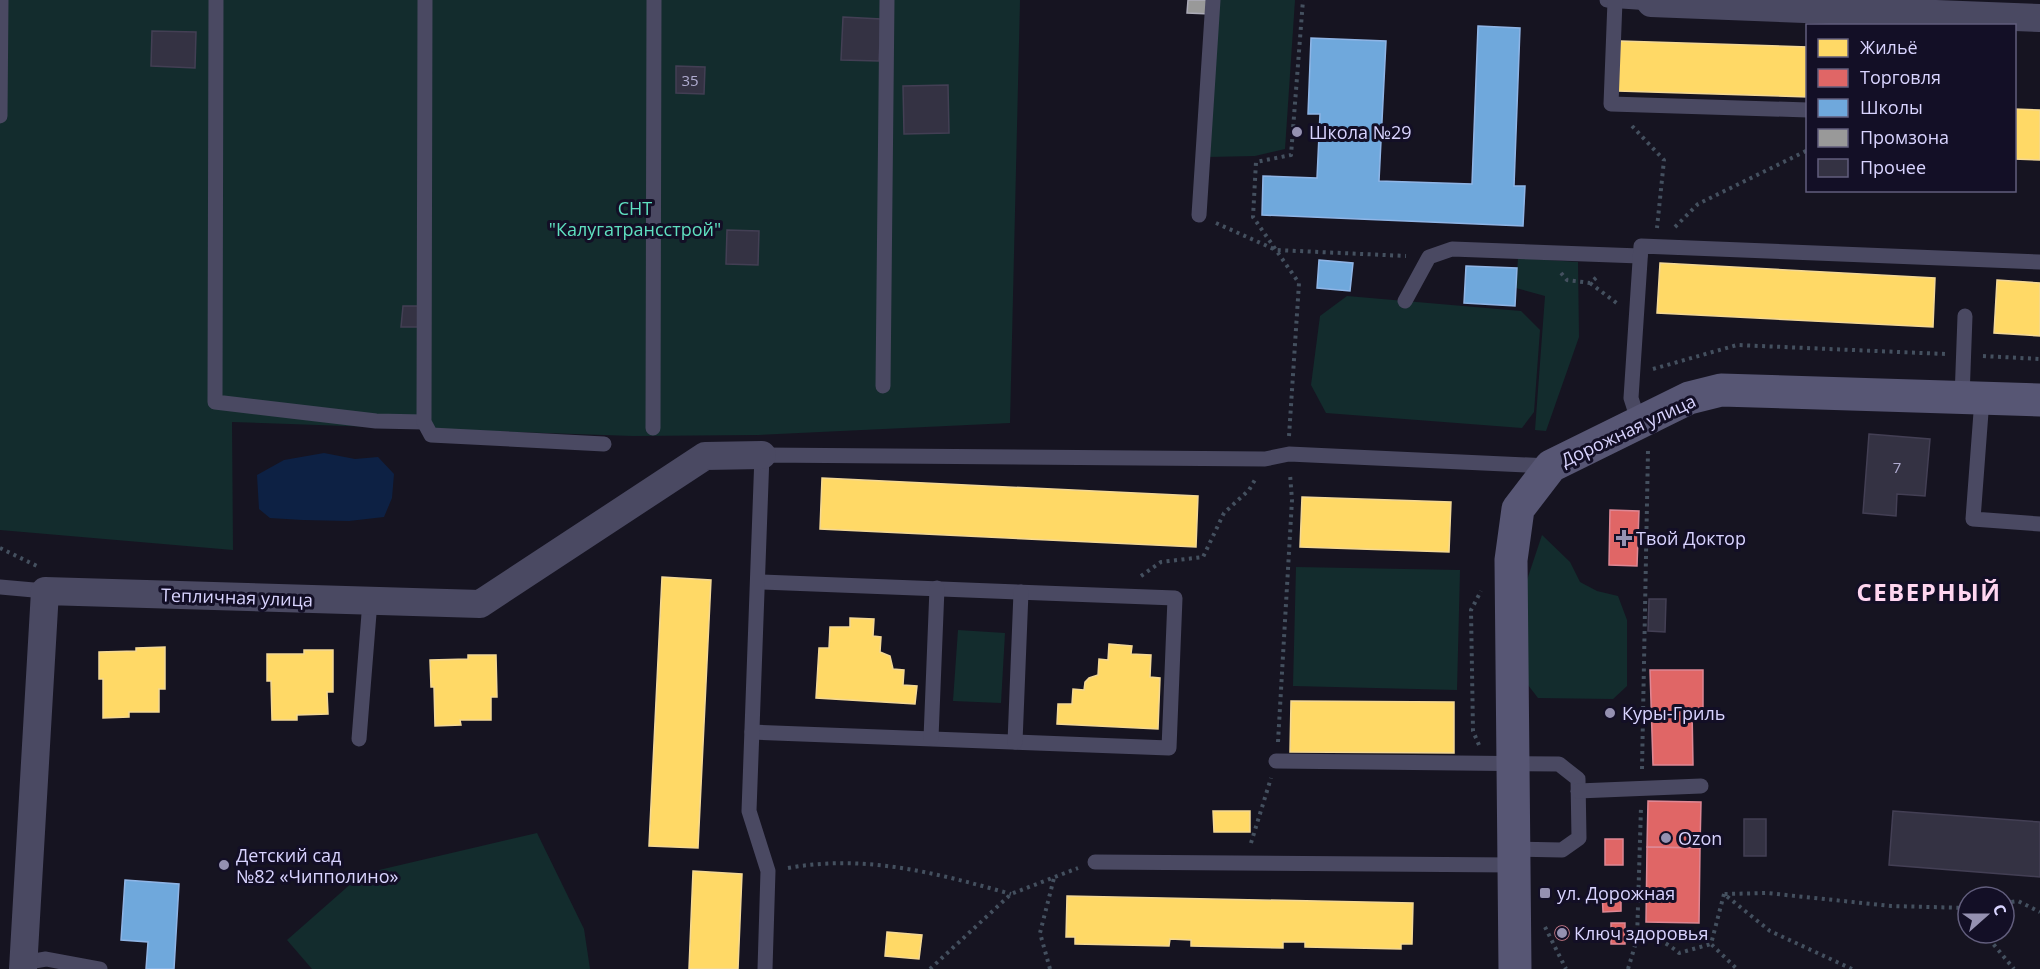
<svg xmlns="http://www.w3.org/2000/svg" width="2040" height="969" font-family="'Open Sans',sans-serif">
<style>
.green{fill:#132c2d}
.water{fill:#0d2144}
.homes{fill:#ffd966;stroke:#f4d894;stroke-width:1.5}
.shops{fill:#e06666;stroke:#de8794;stroke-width:1.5}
.schools{fill:#6fa8dc;stroke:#8fb5e6;stroke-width:1.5}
.industry{fill:#999;stroke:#acabb8;stroke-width:1.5}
.building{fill:#343243;stroke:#433f54;stroke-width:1.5}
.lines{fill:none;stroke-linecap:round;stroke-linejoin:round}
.path{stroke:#44505f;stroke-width:4;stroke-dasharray:3 4.5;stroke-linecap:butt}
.lane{stroke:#4a4962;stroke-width:15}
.street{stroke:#4a4962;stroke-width:28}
.secondary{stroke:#575674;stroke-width:33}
.poi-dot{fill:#9591b1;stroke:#130f26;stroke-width:2}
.labels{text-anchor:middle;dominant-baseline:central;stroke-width:6;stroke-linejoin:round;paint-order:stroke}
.number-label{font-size:15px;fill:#b0acd0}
.poi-label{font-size:18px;fill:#d9d4ff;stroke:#130f26;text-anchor:start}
.park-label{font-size:18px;fill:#5fe0c0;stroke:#130f26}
.street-label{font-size:18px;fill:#d9d4ff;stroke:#130f26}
.district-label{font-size:24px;font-weight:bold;letter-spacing:1.5px;fill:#ffd6f0;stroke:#130f26}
</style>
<rect width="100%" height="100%" fill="#161421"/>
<g class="green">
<path d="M0 0H1020L1010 423 758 435 633 436 232 422 233 550 0 530Z"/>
<path d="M1218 0H1295L1285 149 1255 156 1208 157Z"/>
<path d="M1518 258 1578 262 1579 337 1546 431 1535 430 1545 296 1516 288Z"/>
<path d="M1347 296 1521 311 1540 330 1534 412 1522 428 1326 413 1311 385 1320 316Z"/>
<path d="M1542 535 1570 562 1580 582 1597 591 1618 596 1627 620V686L1613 699 1538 698 1528 685 1526 583Z"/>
<path d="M1296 567 1460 570 1457 690 1293 686Z"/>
<path d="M958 630 1005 633 1001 703 953 701Z"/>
<path d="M537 833 584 929 590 969H312L287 940 362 874Z"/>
</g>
<path class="water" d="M324 453 355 459 378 457 394 474 392 498 384 517 349 521 303 520 270 518 259 509 257 475 284 460Z"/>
<g class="homes">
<path d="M1620 41 1808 47V97L1618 91Z"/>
<path d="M2014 109 2040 110V160L2014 159Z"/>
<path d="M1660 263 1935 278 1933 327 1657 313Z"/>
<path d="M1997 280 2040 283V336L1994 333Z"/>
<path d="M822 478 1198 496 1196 547 820 529Z"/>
<path d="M1302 497 1451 502 1449 552 1300 547Z"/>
<path d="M662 577 711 580 698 848 649 846Z"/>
<path d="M850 618 874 619 873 636 881 637 880 652 890 656 893 669 904 670 903 685 917 686 915 704 816 698 819 648H829L830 627H850Z"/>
<path d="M1109 644 1132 646 1131 654 1151 655 1150 677 1160 678 1158 729 1057 724 1058 704H1072L1073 689 1084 690 1085 682 1089 678 1098 675 1099 659 1108 660Z"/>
<path d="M165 647V689H159V712H129V717L103 718V679H99V652L136 651V648Z"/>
<path d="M304 650H333V692H327L328 714 297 715V720H272L271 681H267V654H304Z"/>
<path d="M468 655H496L497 697H491V720H460L461 725 435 726 434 687H431L430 660 468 659Z"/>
<path d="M1291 701 1454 702V753L1290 752Z"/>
<path d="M1213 811H1250V832H1214Z"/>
<path d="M693 871 742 874 738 969H689Z"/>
<path d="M1067 896 1413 903 1412 944H1401V949L1305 947V942H1283V948L1191 946V940L1170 939 1169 946 1075 944V937H1066Z"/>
<path d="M887 932 922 935 919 959 885 956Z"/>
</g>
<g class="shops">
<path d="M1610 510 1639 511 1637 566 1609 565Z"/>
<path d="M1650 670H1703V708L1692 709 1693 765H1653Z"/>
<path d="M1648 801 1701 802 1700 848 1647 847Z"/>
<rect x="1605" y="839" width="18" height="26"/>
<path d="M1647 847 1700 848 1699 923 1646 922Z"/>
<path d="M1602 890H1621V911L1603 912Z"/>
<rect x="1611" y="923" width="14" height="21"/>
<circle cx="1562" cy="933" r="7"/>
</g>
<g class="schools">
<path d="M1478 26 1520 28 1514 186H1525L1523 226 1262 215 1263 176 1317 178 1320 114H1308L1311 38 1386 41 1379 181 1472 184Z"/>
<path d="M1319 260 1353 263 1350 291 1317 288Z"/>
<path d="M1466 266 1517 268 1515 306 1464 303Z"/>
<path d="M125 880 179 884 174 969H146L148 942 121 940Z"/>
</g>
<path class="industry" d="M1188 0H1210V14L1187 13Z"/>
<g class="building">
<path d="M843 17 881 19 879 61 841 60Z"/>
<path d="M152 31 196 32 195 68 151 66Z"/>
<path d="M676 66 705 67 704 94 676 93Z"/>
<path d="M948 85 949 133 904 134 903 86Z"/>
<path d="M727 230 759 231 758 265 726 264Z"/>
<path d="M403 306H420L419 327H401Z"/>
<path d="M1869 434 1930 439 1925 496 1897 494 1896 516 1863 513Z"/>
<path d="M1649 599H1666L1665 632 1648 631Z"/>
<path d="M1893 811 2040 822V877L1889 865Z"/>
<rect x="1744" y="819" width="22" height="37"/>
</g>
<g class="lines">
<g class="path">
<path d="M1632 126 1664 160 1657 228"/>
<path d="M1216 223 1276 250 1406 256"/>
<path d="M1675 227 1698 204 1808 150"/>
<path d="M1561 273 1567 280 1590 283 1598 276"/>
<path d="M1590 283 1618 304"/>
<path d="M1983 356 2040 359"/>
<path d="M1653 369 1737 345 1945 354"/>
<path d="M1289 436 1299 283 1253 217 1256 162 1291 155 1303 0"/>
<path d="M0 548 37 566"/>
<path d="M1141 576 1161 562 1203 557 1224 513 1249 490 1256 478"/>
<path d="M1278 742 1292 500 1290 474"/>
<path d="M1479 745 1473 731 1471 610 1481 591"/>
<path d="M1642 769 1648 450"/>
<path d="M1251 843 1271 778"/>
<path d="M788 868C865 854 937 873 1011 894"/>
<path d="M1724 894 1711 944 1737 969"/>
<path d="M2004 903 2018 901 2040 912"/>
<path d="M1545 927 1566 969"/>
<path d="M1984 933 2014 969"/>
<path d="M1637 939C1652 934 1667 943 1679 953L1711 944"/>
<path d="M930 969 1011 894 1078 868"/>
<path d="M1050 969 1040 933 1054 878"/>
<path d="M1628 969 1637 939 1641 807"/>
<path d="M1852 969 1770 931 1724 894 1767 893 1891 906 1968 908"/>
</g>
<g class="lane">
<path d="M216 0 215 402 376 421 424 422"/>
<path d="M425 0 424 422 431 435 604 444"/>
<path d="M1607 0 1651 3"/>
<path d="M1615 1 1611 104 1808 110"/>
<path d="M0 116 1 0"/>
<path d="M1199 215 1213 0"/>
<path d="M1405 301 1429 257 1452 249 1640 256"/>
<path d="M883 386 887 0"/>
<path d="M1962 398 1965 316"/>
<path d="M1982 399 1973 519 2040 524"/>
<path d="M1639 423 1631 398 1641 246 2040 262"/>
<path d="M653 428 654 0"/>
<path d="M0 587 45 591"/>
<path d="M752 732 1169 748 1175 598 759 582"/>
<path d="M931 738 937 588"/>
<path d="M359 739 370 601"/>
<path d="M1015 742 1021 592"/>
<path d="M1276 761 1559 764 1578 779 1579 838 1562 850 1514 849"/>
<path d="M1578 791 1701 786"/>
<path d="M1095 862 1514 865"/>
<path d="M23 963 46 959 100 969"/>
<path d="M765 969 768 871 749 811 762 455 1265 459 1289 454 1549 466"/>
</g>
<g class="street">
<path d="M1649 0 1651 3 2040 18"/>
<path d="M23 969 45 591 480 604 705 456 762 455"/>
</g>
<path class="secondary" d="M1515 969 1511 560 1518 509 1551 466 1689 398 1721 390 2040 400"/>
</g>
<g class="poi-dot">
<circle cx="1297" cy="132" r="6"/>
<path d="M1621 529h6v6h6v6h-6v6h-6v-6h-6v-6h6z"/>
<circle cx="1610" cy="713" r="6"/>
<circle cx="1666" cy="838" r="6"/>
<circle cx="224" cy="865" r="6"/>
<rect x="1539" y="887" width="12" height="12" rx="3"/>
<circle cx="1562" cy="933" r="6"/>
</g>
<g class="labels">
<g class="number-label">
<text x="690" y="80">35</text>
<text x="1897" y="467">7</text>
</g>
<g class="poi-label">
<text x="1309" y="132">Школа №29</text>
<text x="1636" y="538">Твой Доктор</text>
<text x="1622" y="713">Куры-Гриль</text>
<text x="1678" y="838">Ozon</text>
<text x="236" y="855">Детский сад<tspan x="236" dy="21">№82 «Чипполино»</tspan></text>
<text x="1557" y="893">ул. Дорожная</text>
<text x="1574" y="933">Ключ здоровья</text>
</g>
<g class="park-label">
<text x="635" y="208">СНТ<tspan x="635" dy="21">"Калугатрансстрой"</tspan></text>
</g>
<g class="street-label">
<text transform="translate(1628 430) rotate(-25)">Дорожная улица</text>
<text transform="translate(237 597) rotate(2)">Тепличная улица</text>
</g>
<g class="district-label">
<text x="1929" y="591">СЕВЕРНЫЙ</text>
</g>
</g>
<rect x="1806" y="24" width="210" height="168" fill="#130f26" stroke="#625e7d" stroke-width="1.5"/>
<rect x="1818" y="39" width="30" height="18" fill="#ffd966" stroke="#625e7d" stroke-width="1.5"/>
<text x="1860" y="54" font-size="18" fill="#d9d4ff">Жильё</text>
<rect x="1818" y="69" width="30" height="18" fill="#e06666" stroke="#625e7d" stroke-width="1.5"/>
<text x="1860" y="84" font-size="18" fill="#d9d4ff">Торговля</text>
<rect x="1818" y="99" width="30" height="18" fill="#6fa8dc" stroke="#625e7d" stroke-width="1.5"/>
<text x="1860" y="114" font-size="18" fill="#d9d4ff">Школы</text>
<rect x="1818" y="129" width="30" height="18" fill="#999999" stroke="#625e7d" stroke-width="1.5"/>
<text x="1860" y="144" font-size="18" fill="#d9d4ff">Промзона</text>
<rect x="1818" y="159" width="30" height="18" fill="#343243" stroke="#625e7d" stroke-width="1.5"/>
<text x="1860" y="174" font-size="18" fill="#d9d4ff">Прочее</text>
<g transform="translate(1986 915) rotate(69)"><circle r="28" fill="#130f26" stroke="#625e7d" stroke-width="1.5"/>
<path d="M0-4.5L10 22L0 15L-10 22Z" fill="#9591b1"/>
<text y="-9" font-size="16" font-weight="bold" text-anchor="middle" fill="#d9d4ff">С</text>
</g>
</svg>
